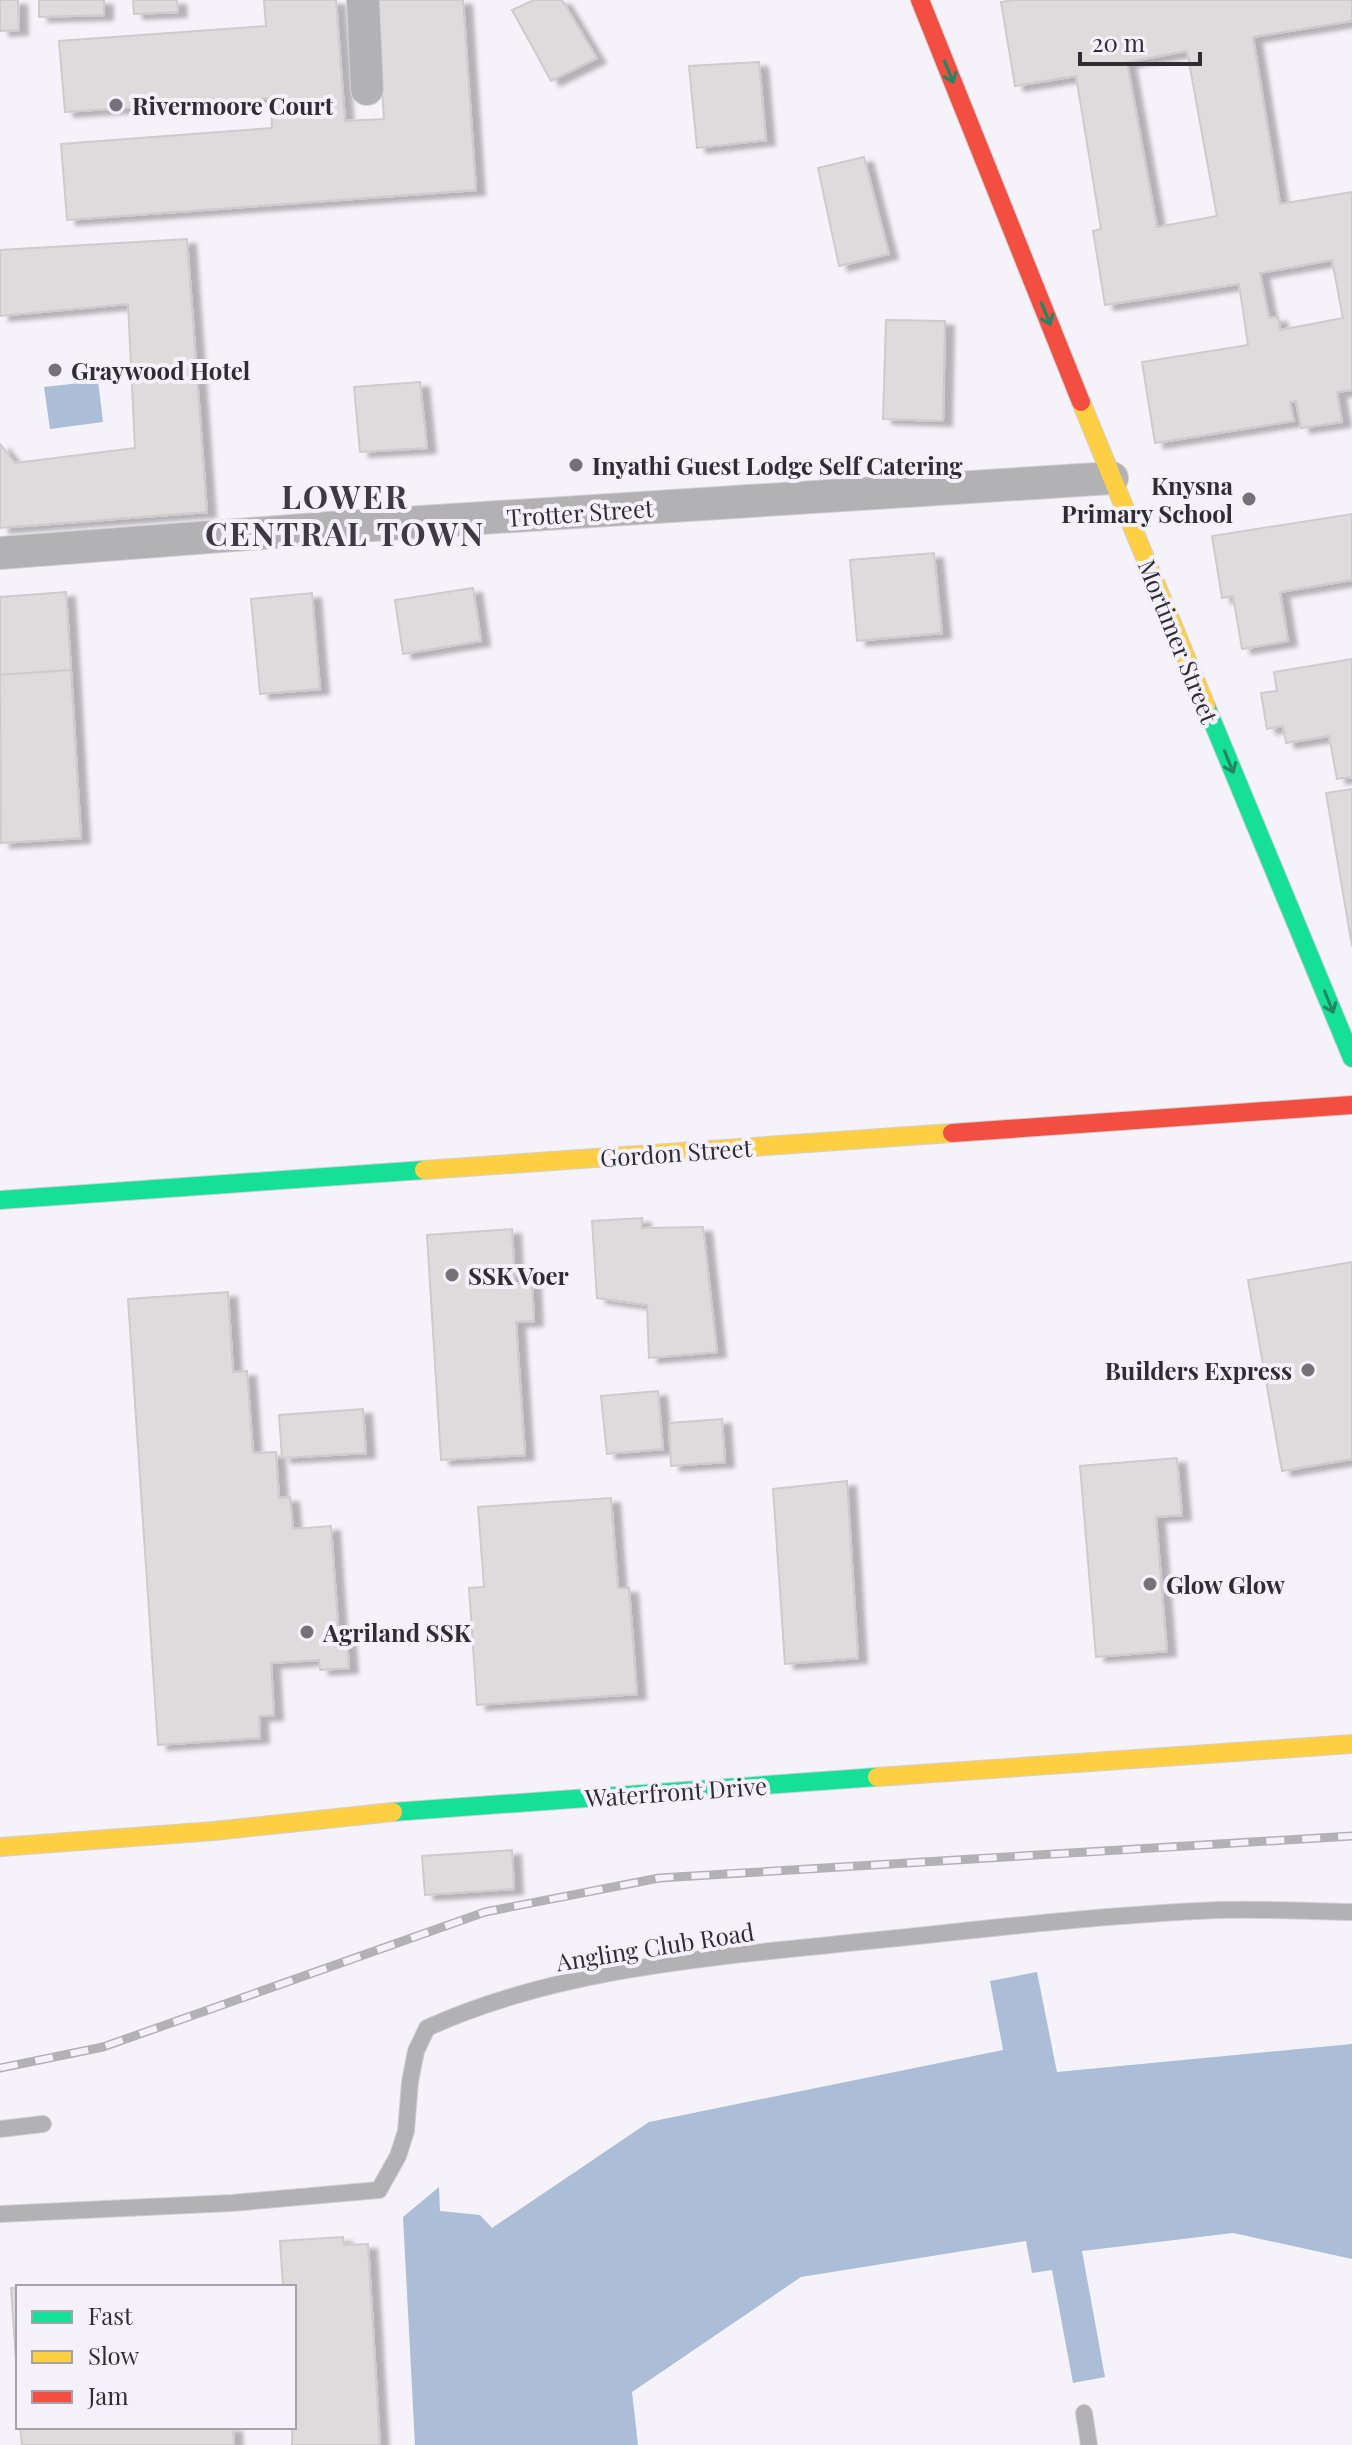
<svg xmlns="http://www.w3.org/2000/svg" width="1352" height="2445" font-family="'Playfair Display',serif">
<style>
.water{fill:#acbdd7}
.building{fill:#dedbdc;stroke:#cecbcd;stroke-width:2;fill-rule:evenodd;filter:url(#shadow)}
.lines{fill:none;stroke-linecap:round;stroke-linejoin:round}
.lane-casing{stroke:#d1d0d4;stroke-width:18}
.street-casing{stroke:#d1d0d4;stroke-width:34}
.fast-casing{stroke:#d1d0d4;stroke-width:20}
.slow-casing{stroke:#d1d0d4;stroke-width:20}
.jam-casing{stroke:#d1d0d4;stroke-width:20}
.lane{stroke:#b2b2b5;stroke-width:16}
.street{stroke:#b2b2b5;stroke-width:32}
.fast{stroke:#16e098;stroke-width:18}
.slow{stroke:#ffcf43;stroke-width:18}
.jam{stroke:#f24e42;stroke-width:18}
.rail-casing{stroke:#b2b2b5;stroke-width:9}
.rail{stroke:#f4f1fb;stroke-width:6;stroke-dasharray:18;stroke-linecap:butt}
.oneway{stroke:#228664}
.poi-dot{fill:#747277;stroke:#f4f1fb;stroke-width:3}
.labels{text-anchor:middle;dominant-baseline:central;stroke-width:8;stroke-linejoin:round;paint-order:stroke}
.poi-label{font-size:24px;font-weight:bold;fill:#2e2d31;stroke:#f4f1fb;text-anchor:start}
.street-label{font-size:24px;fill:#2e2d31;stroke:#f4f1fb}
.district-label{font-size:32px;font-weight:bold;letter-spacing:2px;fill:#3c3a42;stroke:#f4f1fb}
</style>
<defs>
<filter id="shadow"><feDropShadow dx="9" dy="5" stdDeviation="2" flood-color="#0004"/></filter>
</defs>
<rect width="100%" height="100%" fill="#f5f3f9"/>
<g class="water">
<path d="M98 381 103 422 50 429 44 387Z"/>
<path d="M1037 1972 1057 2072 1352 2044V2259L1233 2233 1082 2251 1105 2377 1073 2383 1052 2270 1032 2273 1026 2241 801 2277 632 2392 638 2445H415L403 2217 439 2187 440 2211 480 2215 492 2228 649 2122 1003 2050 990 1981Z"/>
</g>
<g class="building">
<path d="M0 0H18L19 30 0 31Z"/>
<path d="M39 0H104V15L39 17Z"/>
<path d="M133 0H177L178 12 134 14Z"/>
<path d="M264 0H336L345 121 384 119 376 0H463L476 190 67 220 61 144 272 128 271 98 65 112 59 41 266 26Z"/>
<path d="M534 0H562L597 58 551 81 512 10Z"/>
<path d="M1013 0H1352V21L1253 37 1280 204 1352 192V390L1337 392 1342 422 1301 428 1296 401 1290 402 1294 421 1155 443 1142 362 1248 345 1239 284 1105 305 1093 231 1101 229 1076 76 1015 86 1001 2ZM1187 51 1217 216 1157 227 1127 62ZM1332 260 1343 318 1280 330 1278 317 1269 318 1260 273Z"/>
<path d="M759 62 766 140 697 148 689 66Z"/>
<path d="M864 157 889 254 839 266 818 168Z"/>
<path d="M187 239 207 512 0 528V444L15 463 135 448 128 304 0 316V250Z"/>
<path d="M886 320 945 321 943 421 883 419Z"/>
<path d="M420 382 427 448 360 452 354 387Z"/>
<path d="M1352 514V580L1280 592 1288 641 1242 649 1233 596 1222 598 1212 536Z"/>
<path d="M934 553 942 633 857 641 850 560Z"/>
<path d="M473 588 481 641 403 654 395 600Z"/>
<path d="M66 592 71 670 0 675V597Z"/>
<path d="M312 593 320 689 260 694 251 599Z"/>
<path d="M1352 659V777L1337 779 1329 736 1286 743 1283 726 1267 729 1261 693 1277 691 1274 672Z"/>
<path d="M71 670 81 838 1 843 0 675Z"/>
<path d="M1352 789V946L1326 793Z"/>
<path d="M642 1218V1228L703 1227 717 1352 649 1358 647 1305 597 1298 592 1221Z"/>
<path d="M512 1229 515 1284 532 1282 534 1321 516 1322 525 1455 441 1460 427 1235Z"/>
<path d="M1352 1262V1459L1282 1471 1248 1280Z"/>
<path d="M228 1292 233 1372 247 1371 253 1453 276 1452 279 1498 290 1497 293 1529 331 1526 339 1638 347 1637 349 1668 320 1670 319 1660 271 1663 274 1715 259 1716 260 1738 158 1745 128 1299Z"/>
<path d="M658 1391 663 1449 607 1454 601 1396Z"/>
<path d="M363 1409 366 1453 282 1458 279 1415Z"/>
<path d="M722 1419 725 1462 671 1466 669 1423Z"/>
<path d="M1177 1458 1182 1515 1156 1517 1167 1651 1096 1657 1080 1466Z"/>
<path d="M847 1481 858 1658 785 1664 773 1489Z"/>
<path d="M611 1498 618 1588H629L637 1694 477 1705 469 1588 484 1587 478 1507Z"/>
<path d="M512 1850 514 1889 425 1895 422 1856Z"/>
<path d="M343 2237 344 2245 368 2244 380 2445H292L294 2287H283L280 2241Z"/>
<path d="M11 2288H18V2390Z"/>
<path d="M20 2427H233L234 2445H22Z"/>
</g>
<g class="lines">
<defs>
<g id="lane">
<path d="M0 2129 43 2124"/>
<path d="M0 2214 232 2203 379 2190 398 2156 406 2131 410 2082 416 2051 427 2028C558 1968 715 1957 858 1942 978 1930 1098 1915 1219 1910 1263 1909 1308 1911 1352 1912"/>
<path d="M1084 2413 1089 2445"/>
</g>
<g id="street">
<path d="M363 0 367 89"/>
<path d="M0 553 342 527 1112 478"/>
</g>
<g id="fast">
<path d="M1206 706 1352 1058"/>
<path d="M0 1200 424 1170"/>
<path d="M393 1812 877 1777"/>
</g>
<g id="slow">
<path d="M1081 402 1206 706"/>
<path d="M424 1170 952 1133"/>
<path d="M877 1777 1352 1744"/>
<path d="M0 1847 214 1831 393 1812"/>
</g>
<g id="jam">
<path d="M920 0 1081 402"/>
<path d="M952 1133 1352 1105"/>
</g>
</defs>
<use href="#lane" class="lane-casing"/>
<use href="#street" class="street-casing"/>
<use href="#fast" class="fast-casing"/>
<use href="#slow" class="slow-casing"/>
<use href="#jam" class="jam-casing"/>
<use href="#lane" class="lane"/>
<use href="#street" class="street"/>
<use href="#fast" class="fast"/>
<use href="#slow" class="slow"/>
<use href="#jam" class="jam"/>
<defs>
<path id="rail" d="M0 2068 103 2047 485 1912 659 1878 1352 1836"/>
</defs>
<use href="#rail" class="rail-casing"/>
<use href="#rail" class="rail"/>
</g>
<defs><path id="oneway-shaft" d="M-6 0H5M1.5-3L5.5 0L1.5 3" fill="none" stroke-width="1.6" stroke-linecap="round" stroke-linejoin="round" transform="scale(2)"/></defs>
<g class="oneway">
<use href="#oneway-shaft" transform="translate(949 72) rotate(68)"/>
<use href="#oneway-shaft" transform="translate(1046 314) rotate(68)"/>
<use href="#oneway-shaft" transform="translate(1229 762) rotate(68)"/>
<use href="#oneway-shaft" transform="translate(1329 1002) rotate(68)"/>
</g>
<g class="poi-dot">
<circle cx="116" cy="105" r="8"/>
<circle cx="55" cy="370" r="8"/>
<circle cx="576" cy="465" r="8"/>
<circle cx="1249" cy="499" r="8"/>
<circle cx="452" cy="1275" r="8"/>
<circle cx="1308" cy="1370" r="8"/>
<circle cx="1150" cy="1584" r="8"/>
<circle cx="307" cy="1632" r="8"/>
</g>
<g class="labels">
<g class="poi-label">
<text x="132" y="105">Rivermoore Court</text>
<text x="71" y="370">Graywood Hotel</text>
<text x="592" y="465">Inyathi Guest Lodge Self Catering</text>
<text x="1233" y="485" text-anchor="end">Knysna<tspan x="1233" dy="28">Primary School</tspan></text>
<text x="468" y="1275">SSK Voer</text>
<text x="1292" y="1370" text-anchor="end">Builders Express</text>
<text x="1166" y="1584">Glow Glow</text>
<text x="323" y="1632">Agriland SSK</text>
</g>
<g class="street-label">
<text transform="translate(580 512) rotate(-4)">Trotter Street</text>
<text transform="translate(1179 641) rotate(68)">Mortimer Street</text>
<text transform="translate(676 1152) rotate(-4)">Gordon Street</text>
<text transform="translate(676 1791) rotate(-4)">Waterfront Drive</text>
<text transform="translate(655 1946) rotate(-9)">Angling Club Road</text>
</g>
<g class="district-label">
<text x="345" y="495">LOWER<tspan x="345" dy="37">CENTRAL TOWN</tspan></text>
</g>
</g>
<rect x="16" y="2285" width="280" height="144" fill="#f4f1fb" stroke="#a5a3aa" stroke-width="2"/>
<rect x="32" y="2311" width="40" height="12" fill="#16e098" stroke="#a5a3aa" stroke-width="2"/>
<text x="88" y="2325" font-size="24" fill="#2e2d31">Fast</text>
<rect x="32" y="2351" width="40" height="12" fill="#ffcf43" stroke="#a5a3aa" stroke-width="2"/>
<text x="88" y="2365" font-size="24" fill="#2e2d31">Slow</text>
<rect x="32" y="2391" width="40" height="12" fill="#f24e42" stroke="#a5a3aa" stroke-width="2"/>
<text x="88" y="2405" font-size="24" fill="#2e2d31">Jam</text>
<path d="M1080 52v12h120v-12" fill="none" stroke="#2e2d31" stroke-width="4"/>
<text x="1092" y="52" font-size="24" fill="#2e2d31" stroke="#f4f1fb" stroke-width="6" paint-order="stroke">20 m</text>
</svg>
